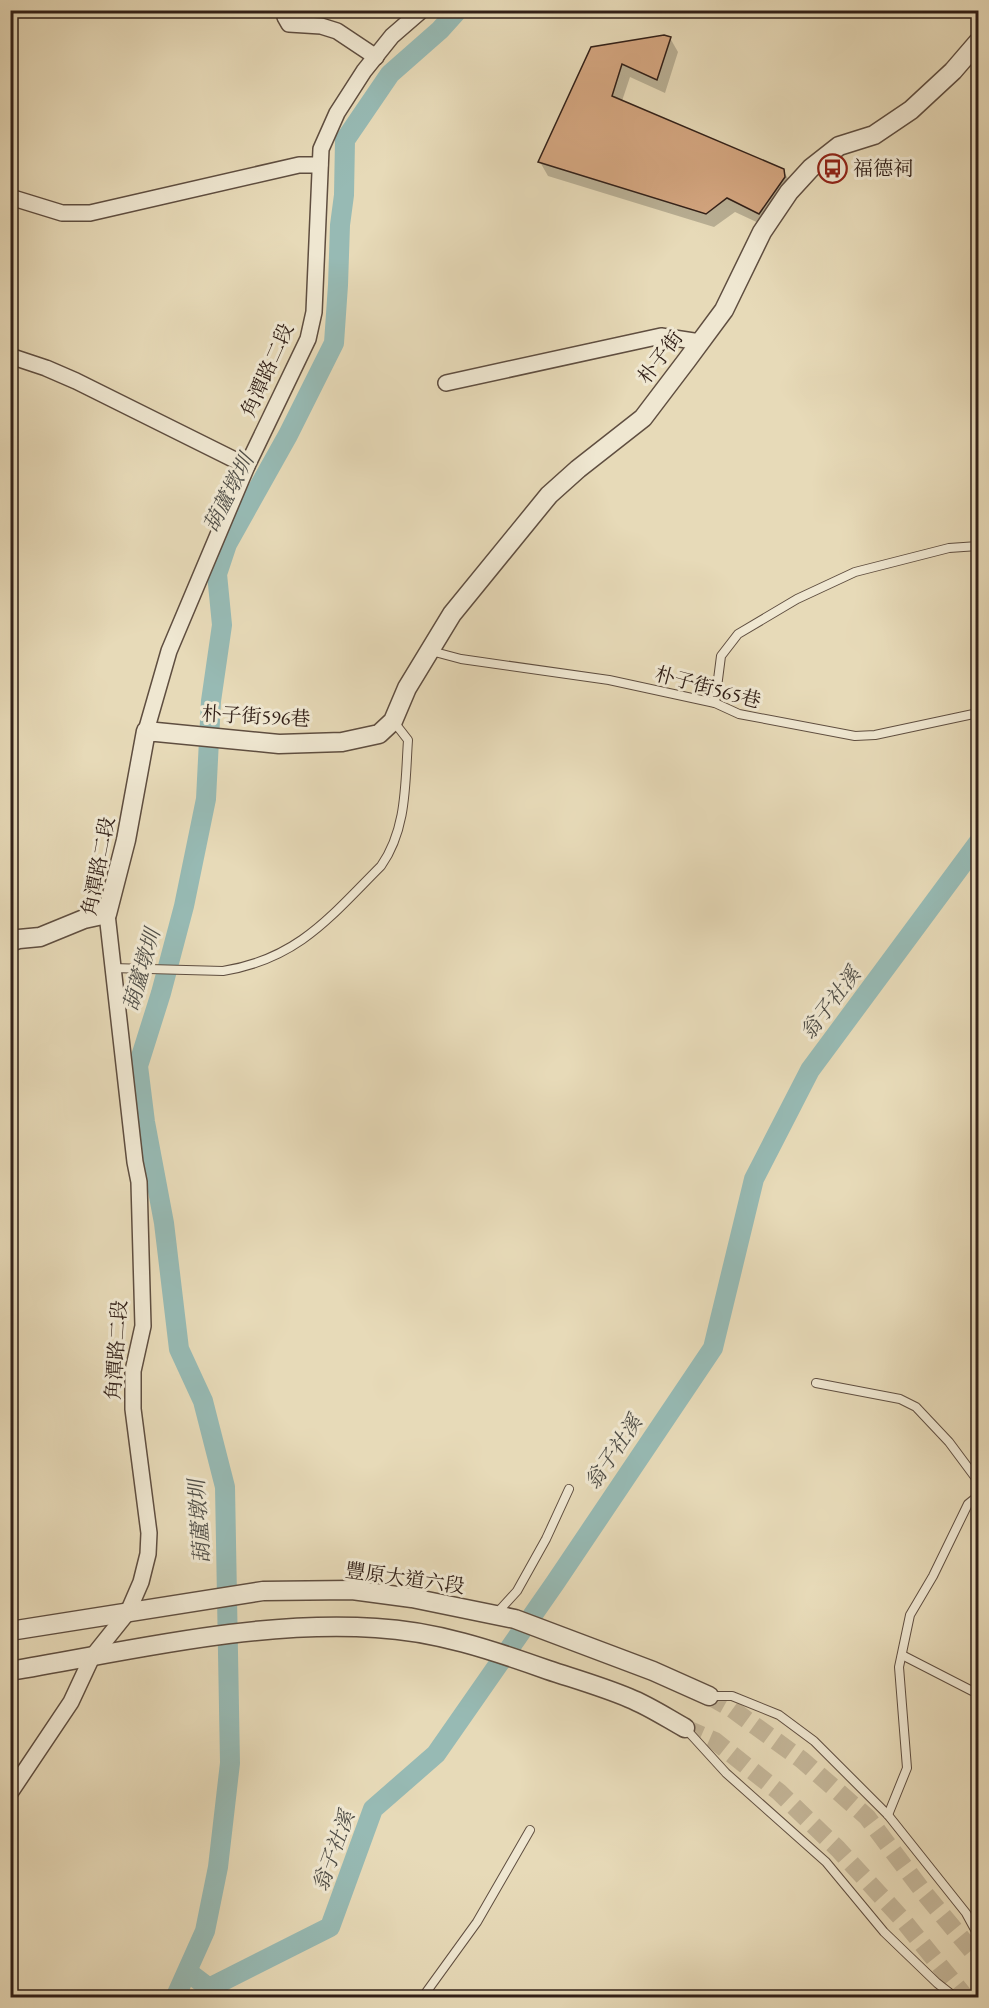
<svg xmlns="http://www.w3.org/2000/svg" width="989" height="2008" font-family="'EB Garamond','Noto Serif TC',serif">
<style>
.shadow{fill:#0003}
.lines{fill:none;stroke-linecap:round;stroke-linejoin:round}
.canal{stroke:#97bab4;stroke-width:20}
.building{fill:#d3a57f;stroke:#322018;stroke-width:1.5}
.tertiary-tunnel{stroke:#c3b598;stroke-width:18;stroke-dasharray:18 9;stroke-linecap:butt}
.service-casing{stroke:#5f4e40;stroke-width:10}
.minor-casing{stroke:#5f4e40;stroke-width:18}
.tertiary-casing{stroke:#5f4e40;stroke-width:21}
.service{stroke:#efe7d1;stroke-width:8}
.minor{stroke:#efe7d1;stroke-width:15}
.tertiary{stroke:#efe7d1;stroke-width:18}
.labels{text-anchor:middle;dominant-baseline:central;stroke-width:6;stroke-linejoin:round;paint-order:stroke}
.poi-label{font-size:20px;fill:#322018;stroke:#efe7d1;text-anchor:start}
.street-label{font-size:20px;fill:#322018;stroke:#efe7d1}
.water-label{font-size:21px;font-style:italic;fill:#504e47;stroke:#efe7d1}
</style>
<rect width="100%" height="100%" fill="#e7dab8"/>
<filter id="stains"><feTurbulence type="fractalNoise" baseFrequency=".00333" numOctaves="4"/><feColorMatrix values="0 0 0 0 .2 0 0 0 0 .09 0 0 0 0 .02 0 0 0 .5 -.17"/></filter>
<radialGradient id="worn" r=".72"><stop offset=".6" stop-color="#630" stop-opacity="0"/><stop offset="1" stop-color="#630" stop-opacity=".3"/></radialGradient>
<path class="shadow" d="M670 38 678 52 665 93 630 77 622 101 783 170 791 184 767 227 735 212 714 227 548 176 540 162 592 48Z"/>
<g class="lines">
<g class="canal">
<path d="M188 1972 209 1988 330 1927 373 1809 436 1754 555 1583 713 1348 754 1179 810 1070 978 843"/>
<path d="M175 1998 205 1931 218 1867 230 1763 225 1487 203 1401 179 1349 164 1223 145 1122 138 1066 161 993 184 906 206 799 211 701 222 625 217 574 227 544 288 435 334 343 338 285 340 225 344 195 345 140 390 74 440 30 458 10"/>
</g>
</g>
<path class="building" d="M664 35 671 37 657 80 622 64 612 96 784 169 785 177 759 214 727 198 706 214 538 162 591 47Z"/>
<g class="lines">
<g class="tertiary-tunnel">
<path d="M709 1696 732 1709 802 1760 867 1817 925 1894 978 1958"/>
<path d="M685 1728 715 1741 779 1792 838 1849 902 1919 966 1998"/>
</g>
<defs>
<g id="service">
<path d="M431 651 461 659 609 680 715 703 739 714 855 736 875 735 978 713"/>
<path d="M715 703 721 656 738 634 797 599 855 572 949 548 978 546"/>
<path d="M112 968 223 971C298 959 330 917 381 866 407 829 405 784 408 740L394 722"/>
<path d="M816 1383 900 1399 916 1407 949 1442 978 1481"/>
<path d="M496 1614 517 1591 546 1539 569 1489"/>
<path d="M902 1655 978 1694"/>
<path d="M709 1696H732L779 1715 814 1741 888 1815 966 1913 978 1935"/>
<path d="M685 1728 726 1773 826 1862 884 1932 937 1983 956 1998"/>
<path d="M888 1815 907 1768 899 1667 910 1615 933 1576 968 1504 978 1496"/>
<path d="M422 1998 477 1922 530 1830"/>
</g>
<g id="minor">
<path d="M285 10V17L289 24 321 26 337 31 376 57"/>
<path d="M10 197 62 213H90L299 165H320"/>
<path d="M10 356 46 368 76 381 247 466"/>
<path d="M446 383 661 336 700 342"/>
<path d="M146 731 169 651 247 466 308 339 314 312 321 149 337 113 364 71 392 36 422 10"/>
<path d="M10 1793 71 1702 92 1657 128 1612 141 1582 148 1554 149 1533 133 1409V1371L143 1326 139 1182 135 1162 107 914"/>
</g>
<g id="tertiary">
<path d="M10 942 19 939 40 937 84 919 107 914 126 840 146 731 279 744 342 742 379 734 393 721 407 688 452 614 549 495 578 469 643 418 687 360 724 310 762 232 789 192 811 168 839 146 874 135 911 110 953 71 978 42"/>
<path d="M10 1631 263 1591 352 1590 412 1598 515 1619 653 1671 709 1696"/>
<path d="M10 1671C129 1651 255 1620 376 1628 435 1631 492 1650 548 1670 575 1679 603 1687 629 1698 649 1706 667 1718 685 1728"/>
</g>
</defs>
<use href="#service" class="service-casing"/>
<use href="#minor" class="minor-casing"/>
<use href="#tertiary" class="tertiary-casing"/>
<use href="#service" class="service"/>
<use href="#minor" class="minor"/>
<use href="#tertiary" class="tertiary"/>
</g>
<defs>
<symbol id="bus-ring" viewBox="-11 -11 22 22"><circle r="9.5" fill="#efe7d1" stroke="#8f2418" stroke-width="1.5"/><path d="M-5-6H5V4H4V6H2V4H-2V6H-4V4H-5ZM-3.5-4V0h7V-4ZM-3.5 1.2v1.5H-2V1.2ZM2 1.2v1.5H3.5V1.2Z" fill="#8f2418"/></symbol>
</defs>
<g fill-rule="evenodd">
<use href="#bus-ring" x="816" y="152" width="33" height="33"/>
</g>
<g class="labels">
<g class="poi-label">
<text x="853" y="168">福德祠</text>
</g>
<g class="street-label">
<text transform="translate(660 357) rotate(-53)">朴子街</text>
<text transform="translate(267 370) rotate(-66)">角潭路二段</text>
<text transform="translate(708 687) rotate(15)">朴子街565巷</text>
<text transform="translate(256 716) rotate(3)">朴子街596巷</text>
<text transform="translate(98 866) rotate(-79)">角潭路二段</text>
<text transform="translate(116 1350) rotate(-86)">角潭路二段</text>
<text transform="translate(405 1578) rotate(8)">豐原大道六段</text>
</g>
<g class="water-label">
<text transform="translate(228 493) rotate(-63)">葫蘆墩圳</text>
<text transform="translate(141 970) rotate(-74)">葫蘆墩圳</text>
<text transform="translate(830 1003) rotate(-53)">翁子社溪</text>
<text transform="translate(613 1452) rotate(-56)">翁子社溪</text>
<text transform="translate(199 1522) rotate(-94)">葫蘆墩圳</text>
<text transform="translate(333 1851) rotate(-70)">翁子社溪</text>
</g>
</g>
<rect width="989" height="2008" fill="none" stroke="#e7dab8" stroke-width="36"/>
<rect x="12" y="12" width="965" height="1984" fill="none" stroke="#322018" stroke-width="3"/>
<rect x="18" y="18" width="953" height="1972" fill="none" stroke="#322018" stroke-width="1.5"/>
<rect width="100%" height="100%" filter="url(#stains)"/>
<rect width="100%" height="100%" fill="url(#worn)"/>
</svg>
